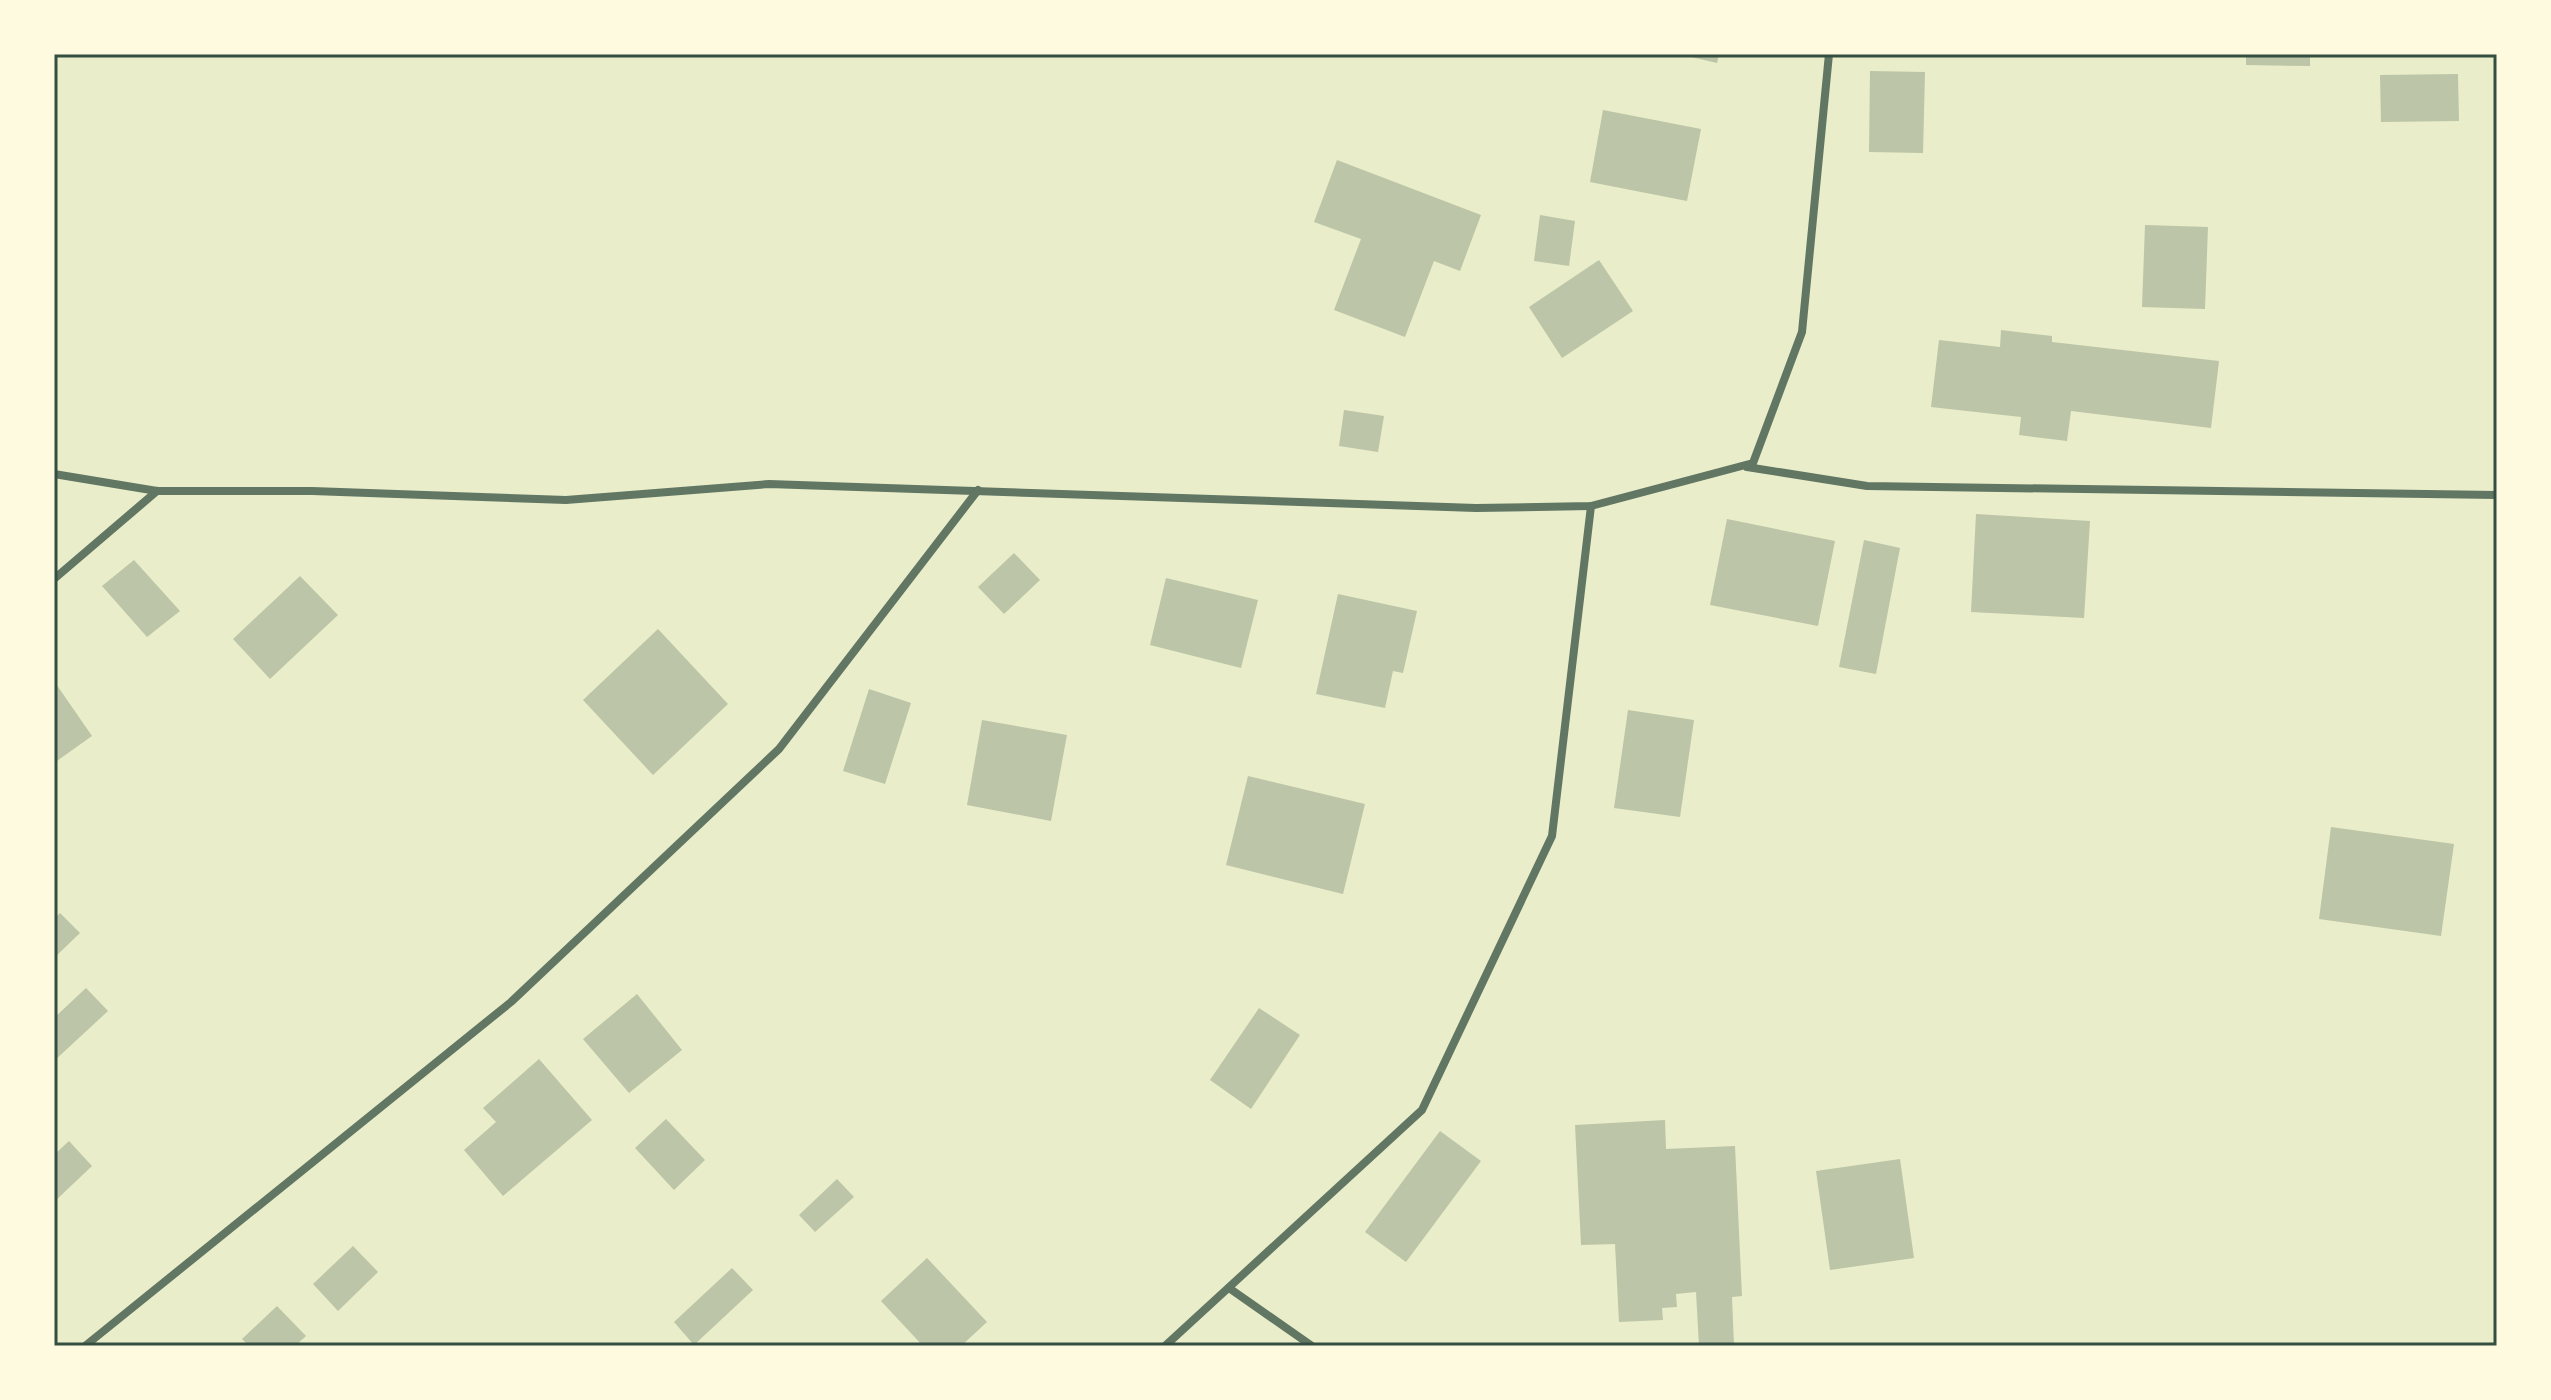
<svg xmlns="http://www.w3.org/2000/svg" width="2551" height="1400" font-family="Montserrat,sans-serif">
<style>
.building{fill:#bcc5a7}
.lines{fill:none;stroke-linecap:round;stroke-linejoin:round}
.minor{stroke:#617663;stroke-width:8}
.neatline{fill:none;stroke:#344e41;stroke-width:3}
</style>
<rect width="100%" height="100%" fill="#e9edc9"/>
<g class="building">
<path d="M1678 54H1719L1717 63Z"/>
<path d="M2246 54H2310V66L2246 65Z"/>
<path d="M1870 71 1925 72 1923 153 1869 152Z"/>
<path d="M2458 74 2459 121 2381 122 2380 75Z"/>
<path d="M1603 110 1701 129 1687 201 1590 182Z"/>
<path d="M1337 160 1481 215 1460 271 1434 261 1405 337 1334 310 1361 239 1314 222Z"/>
<path d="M1540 215 1575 221 1569 266 1534 261Z"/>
<path d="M2145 225 2208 227 2205 309 2142 307Z"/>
<path d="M1599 260 1633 311 1562 358 1529 307Z"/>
<path d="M2001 330 2052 336V342L2219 361 2211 428 2071 411 2067 441 2019 435 2021 417 1931 407 1939 340 2000 347Z"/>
<path d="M1344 410 1384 416 1378 452 1339 446Z"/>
<path d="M1976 514 2090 521 2084 618 1971 612Z"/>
<path d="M1727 519 1835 541 1818 626 1710 605Z"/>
<path d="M1864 540 1900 548 1876 674 1839 667Z"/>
<path d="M1014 553 1040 580 1004 614 978 587Z"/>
<path d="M134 560 180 611 147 637 102 586Z"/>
<path d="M300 576 338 615 270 679 233 639Z"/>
<path d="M1166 578 1258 600 1241 668 1150 645Z"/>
<path d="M1338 594 1417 611 1403 673 1393 671 1385 708 1316 694Z"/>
<path d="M658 629 728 704 653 775 583 700Z"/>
<path d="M54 681 92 736 54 763Z"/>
<path d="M869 689 911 703 885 784 843 771Z"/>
<path d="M1628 710 1694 720 1680 817 1614 808Z"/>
<path d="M982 720 1067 735 1051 821 967 805Z"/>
<path d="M1248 776 1365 804 1343 894 1226 865Z"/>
<path d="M2331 827 2454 844 2441 936 2319 919Z"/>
<path d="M60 913 80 933 54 958V919Z"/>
<path d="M86 988 108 1011 54 1061V1018Z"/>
<path d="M637 994 682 1050 629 1093 583 1039Z"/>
<path d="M1259 1008 1300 1035 1251 1109 1210 1080Z"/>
<path d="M539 1059 592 1120 503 1196 464 1150 496 1122 483 1108Z"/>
<path d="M666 1119 705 1160 674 1190 635 1148Z"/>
<path d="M1665 1120 1666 1149 1735 1146 1742 1296 1732 1297 1734 1346H1699L1696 1292 1676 1294 1677 1307 1662 1308 1663 1320 1619 1322 1615 1244 1581 1245 1575 1125Z"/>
<path d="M1440 1131 1481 1161 1406 1262 1365 1232Z"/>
<path d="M69 1141 92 1166 54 1202V1155Z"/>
<path d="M1900 1159 1914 1258 1830 1270 1816 1171Z"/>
<path d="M837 1179 854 1197 815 1232 799 1215Z"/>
<path d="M353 1246 378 1272 338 1311 313 1284Z"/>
<path d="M927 1258 987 1322 961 1346H923L881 1301Z"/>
<path d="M732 1268 753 1290 694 1345 674 1322Z"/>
<path d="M277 1306 306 1336 295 1346H249L242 1339Z"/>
</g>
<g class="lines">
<g class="minor">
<path d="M1747 467 1867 486 2497 495"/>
<path d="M54 474 157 491H312L566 500 769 484 1476 508 1591 506 1753 463 1802 332 1829 54"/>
<path d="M54 579 157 491"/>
<path d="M1229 1288 1312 1346"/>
<path d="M85 1346 511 1002 779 749 978 490"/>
<path d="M1165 1346 1422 1110 1552 836 1591 506"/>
</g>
</g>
<rect width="2551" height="1400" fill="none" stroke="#fefae0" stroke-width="112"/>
<rect x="56" y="56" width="2439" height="1288" class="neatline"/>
</svg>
